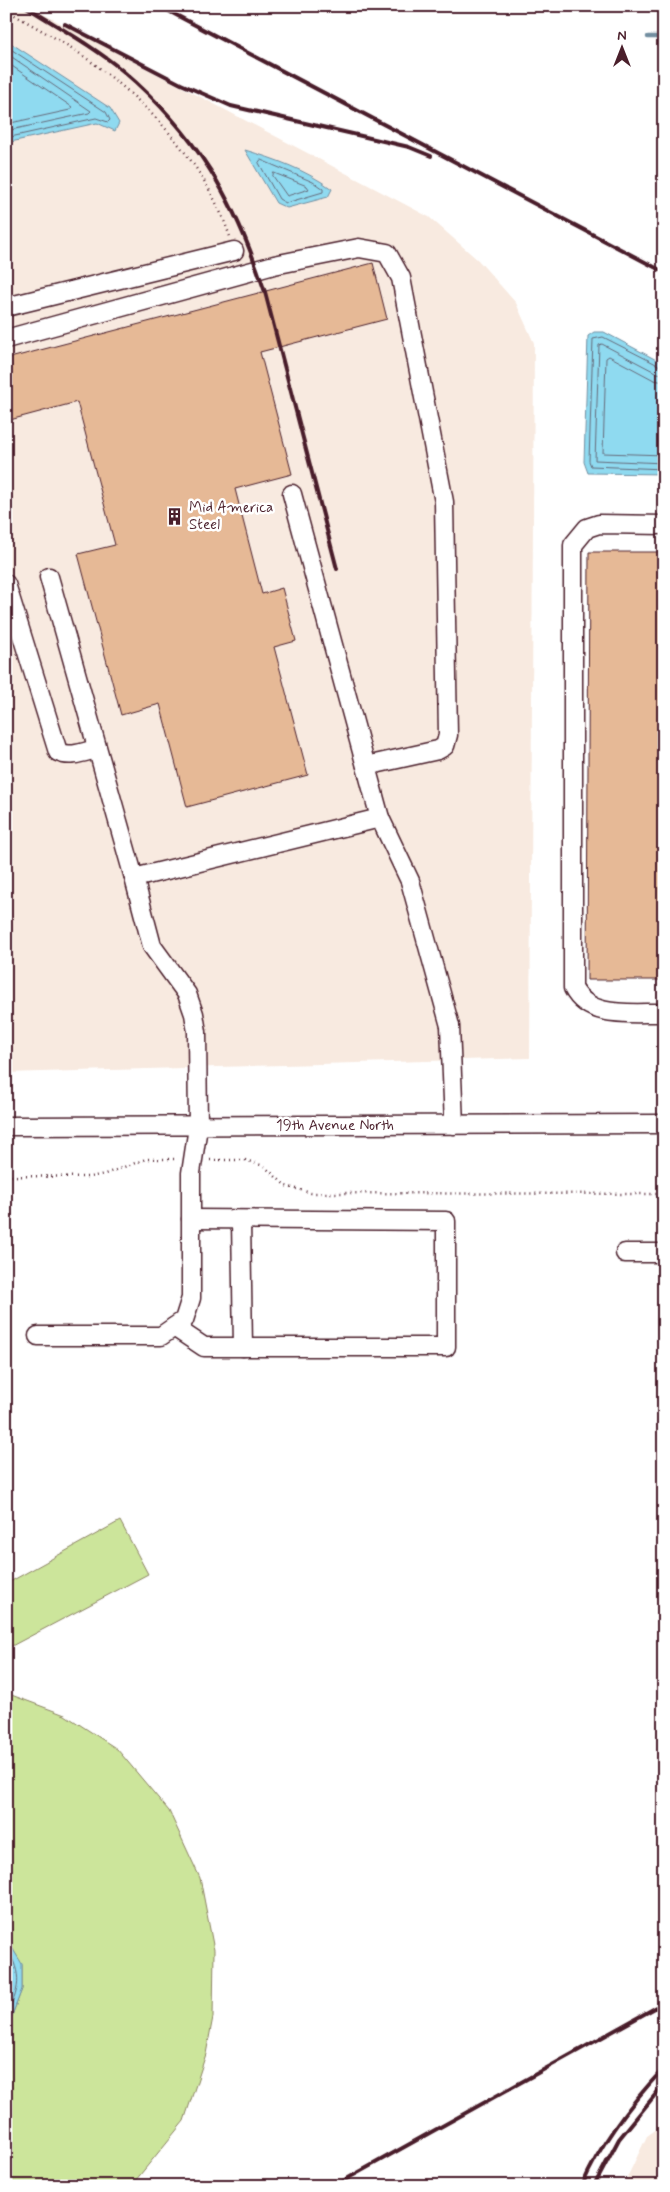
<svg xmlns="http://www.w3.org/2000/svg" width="670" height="2192" font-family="Mynerve,sans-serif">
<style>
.built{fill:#f8eae0}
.green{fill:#cce59b;stroke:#8b8263}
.water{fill:#8fdaf0;stroke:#738fa1}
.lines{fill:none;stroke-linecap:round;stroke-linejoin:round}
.shore{stroke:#666a7a;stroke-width:1}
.stream{stroke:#738fa1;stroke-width:4.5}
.building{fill:#e6b996;stroke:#4a1f2b}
.minor-casing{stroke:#4a1f2b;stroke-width:21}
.path{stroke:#4a1f2b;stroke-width:2.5;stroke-dasharray:1 4;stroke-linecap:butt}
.minor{stroke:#fff;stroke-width:18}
.rail{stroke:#4a1f2b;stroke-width:4}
.labels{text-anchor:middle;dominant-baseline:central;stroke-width:5;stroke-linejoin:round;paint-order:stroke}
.poi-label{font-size:15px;fill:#4a1f2b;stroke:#fff;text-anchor:start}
.street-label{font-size:15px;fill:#4a1f2b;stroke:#fff}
</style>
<rect width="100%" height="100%" fill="#fff"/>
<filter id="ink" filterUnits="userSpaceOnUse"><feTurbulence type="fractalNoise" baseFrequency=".02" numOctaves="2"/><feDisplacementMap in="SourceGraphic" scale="10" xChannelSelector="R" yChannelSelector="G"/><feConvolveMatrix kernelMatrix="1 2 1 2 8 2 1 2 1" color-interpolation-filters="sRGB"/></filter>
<g filter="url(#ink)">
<g class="built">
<path d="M6 6H28L429 217 478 260 516 303 534 343 530 1058 6 1073Z"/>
<path d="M664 2124V2186H623L647 2136Z"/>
</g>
<g class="green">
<path d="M120 1521 148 1574 6 1649V1584Z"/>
<path d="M6 1693 65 1715 117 1749 169 1811 200 1878 214 1950 213 2017 206 2054 184 2121 131 2186H6V2137L10 2130 6 2103V2031L22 1989V1965L6 1938Z"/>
</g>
<g class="water">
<path d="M6 40 110 108 119 123 115 131 97 123 6 143Z"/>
<path d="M245 150C275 159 306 170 332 189L328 197 287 208 276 203Z"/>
<path d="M594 332H604L664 364V474L588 473 584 462 588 336Z"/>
<path d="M6 1938 22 1964V1989L6 2031Z"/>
</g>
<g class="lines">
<g class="shore">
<path d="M6 46 106 112 110 120 108 122 96 118 6 138"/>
<path d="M6 53 91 111 89 113 6 131"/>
<path d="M6 62 72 107 70 110 6 124"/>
<path d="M261 160 313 182 323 189V192L286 203 279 199 259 163Z"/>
<path d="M274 173 307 186 309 189 287 196 273 176Z"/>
<path d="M664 368 603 337 593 339 589 461 591 466 664 469"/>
<path d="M664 374 657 373 602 344 599 345 595 460 664 463"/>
<path d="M664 382 654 380 609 356 606 358 603 453 664 455"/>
<path d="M6 1947C24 1977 19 1988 6 2018"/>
</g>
<path class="stream" d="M648 37H664"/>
</g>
<g class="building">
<path d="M373 263 387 319 260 352 292 474 235 489 262 594 282 588 296 641 274 647 308 775 187 807 160 704 121 715 78 554 115 545 77 402 6 421V359Z"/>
<path d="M589 552H664V980H587Z"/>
</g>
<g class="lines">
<defs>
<g id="minor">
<path d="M6 307 234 251"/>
<path d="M6 339 274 265 359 248 387 253 401 278 444 502 448 735 445 746 438 750 366 766"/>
<path d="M292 494 380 818"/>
<path d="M664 525 599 524 587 528 573 545V988C589 1020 633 1012 664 1013"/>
<path d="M49 577 134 878"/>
<path d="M6 584 58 752C70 758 84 752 96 749"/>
<path d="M6 1126 664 1124"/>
<path d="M241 1220 243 1347"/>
<path d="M625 1253H664"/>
<path d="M174 1327 204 1347H446V1221L191 1219"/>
<path d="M38 1336H161L184 1320 191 1298V1173L198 1127 197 1032 194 1014 187 994 152 946 134 878 380 818 410 881 450 1026 454 1125"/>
</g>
</defs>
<use href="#minor" class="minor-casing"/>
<g class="path">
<path d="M6 10C28 23 51 35 73 49 140 94 204 158 230 237"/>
<path d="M210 1160H245L264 1166 286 1186 311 1193 664 1194"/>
<path d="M6 1176 90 1177 105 1174 146 1159H177"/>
</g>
<use href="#minor" class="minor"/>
<g class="rail">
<path d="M25 6C58 27 93 46 123 71 197 134 235 200 265 292L337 569"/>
<path d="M159 6 664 272"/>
<path d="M65 24 181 84 231 106 409 147 431 156"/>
<path d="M334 2186 664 2003"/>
<path d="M582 2186C601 2141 631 2103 664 2068"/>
<path d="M594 2186 619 2139 664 2084"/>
</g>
</g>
</g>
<defs>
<symbol id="building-bare" viewBox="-9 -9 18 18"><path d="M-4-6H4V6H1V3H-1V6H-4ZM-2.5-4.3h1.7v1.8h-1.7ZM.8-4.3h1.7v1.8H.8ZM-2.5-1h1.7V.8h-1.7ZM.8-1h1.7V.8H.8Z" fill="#4a1f2b" stroke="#fff" stroke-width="2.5" paint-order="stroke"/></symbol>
</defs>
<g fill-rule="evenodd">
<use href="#building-bare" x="162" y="504" width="25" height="25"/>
</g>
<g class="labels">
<g class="poi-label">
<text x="189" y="508">Mid America<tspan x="189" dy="17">Steel</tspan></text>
</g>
<g class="street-label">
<text x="335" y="1126">19th Avenue North</text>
</g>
</g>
<rect width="670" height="2192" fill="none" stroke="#fff" stroke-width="25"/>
<rect x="12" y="12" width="645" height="2167" fill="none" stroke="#4a1f2b" stroke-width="2" filter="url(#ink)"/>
<g transform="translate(622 48)" stroke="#ffffff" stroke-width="4" paint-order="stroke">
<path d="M0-4L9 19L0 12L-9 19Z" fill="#4a1f2b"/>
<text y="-8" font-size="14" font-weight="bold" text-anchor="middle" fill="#4a1f2b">N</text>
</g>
</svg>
